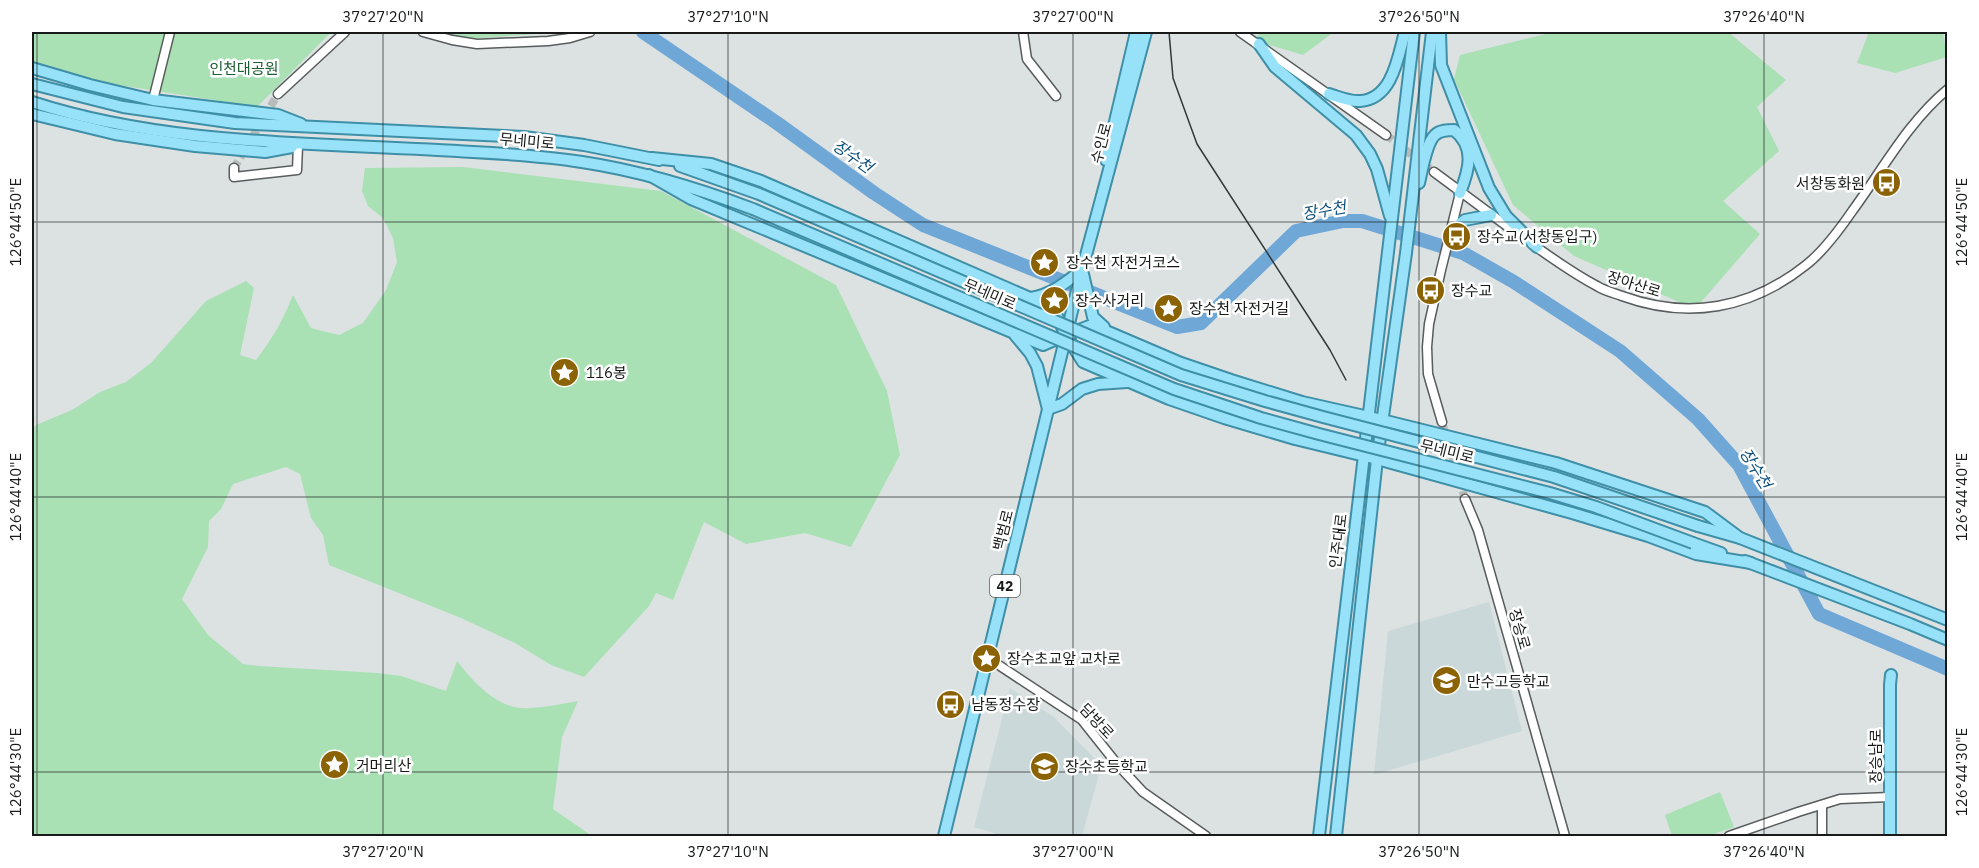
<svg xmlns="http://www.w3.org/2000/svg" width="1979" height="868" font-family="'IBM Plex Sans','Noto Sans KR',sans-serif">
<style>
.built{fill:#cad8d9}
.green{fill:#a9e0b4}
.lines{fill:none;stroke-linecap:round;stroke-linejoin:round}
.river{stroke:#6fa8d7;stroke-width:14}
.minor-tunnel{stroke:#b5baba;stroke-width:8;stroke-dasharray:8 4;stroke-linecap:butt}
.minor-casing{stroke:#585c5c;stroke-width:11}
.major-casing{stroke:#3e8fa7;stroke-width:14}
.minor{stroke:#fff;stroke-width:8}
.major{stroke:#97e2f8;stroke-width:10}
.tram{stroke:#343737;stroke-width:1.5}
.major-bridge-casing{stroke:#3e8fa7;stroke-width:14;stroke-linecap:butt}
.major-bridge{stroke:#97e2f8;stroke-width:10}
.ticks{fill:none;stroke:#181a1a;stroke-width:1.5;stroke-opacity:0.45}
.labels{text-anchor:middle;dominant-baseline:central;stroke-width:5;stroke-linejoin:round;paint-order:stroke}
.shield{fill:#fff;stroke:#5d5f5f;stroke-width:1.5}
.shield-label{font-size:14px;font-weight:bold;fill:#181a1a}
.park-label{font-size:15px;fill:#1c5d32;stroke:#fff}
.street-label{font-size:15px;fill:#181a1a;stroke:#fff}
.poi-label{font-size:15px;fill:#181a1a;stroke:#fff;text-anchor:start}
.water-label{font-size:16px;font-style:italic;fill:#0f517e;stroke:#fff}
.neatline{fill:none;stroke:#181a1a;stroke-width:2}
.ticks-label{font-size:15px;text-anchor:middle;fill:#181a1a}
</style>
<rect width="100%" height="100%" fill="#dce2e2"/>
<g class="built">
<path d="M1489 602 1522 731 1374 775 1388 631Z"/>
<path d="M1010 688 1054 717 1096 760 1100 771 1082 836H1004L974 827Z"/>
</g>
<g class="green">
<path d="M32 32H331L257 107 106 83 32 62Z"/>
<path d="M442 32H564L467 39Z"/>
<path d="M1261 32H1334L1303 55 1253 40Z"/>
<path d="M1554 32H1728L1786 80 1757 107 1779 151 1723 201 1760 234 1695 309 1574 256 1513 205 1454 79 1460 55Z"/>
<path d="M1869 32H1943L1947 57 1895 73 1857 63Z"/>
<path d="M463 167 661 191 836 285 887 391 900 455 851 547 805 533 746 544 704 522 673 600 656 593 649 606 584 677 551 665 515 643 461 618 329 565 323 535 311 518 300 474 286 467 233 484 221 509 209 521 208 547 182 599 208 635 243 664 259 666 377 673 401 676 446 691 457 661C475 684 499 711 531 708 547 707 562 704 578 701L562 737 553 809 592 836H32V431L36 425 72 410 100 392 126 382 151 363 206 301 246 281 254 288 240 355 256 360C272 339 284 319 293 295L311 328 339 335 363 323 386 290 397 262 393 238 383 218 368 206 362 191 365 168Z"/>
<path d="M1720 792 1734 827 1708 836H1672L1665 815Z"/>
</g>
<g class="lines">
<path class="river" d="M643 32 777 123 874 193 923 225 1177 327 1201 323 1296 231 1343 221H1362L1463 253 1514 282 1620 351 1698 419 1739 465 1819 614 1948 669"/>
<g class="minor-tunnel">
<path d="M1386 135 1434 172"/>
<path d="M234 168 278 94"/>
<path d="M1442 422 1465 499"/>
</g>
<defs>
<g id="minor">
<path d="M423 32 452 40 477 44 548 41 570 38 590 32"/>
<path d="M1023 32 1027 59 1056 96"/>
<path d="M1240 32 1386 135"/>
<path d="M278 94 345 32"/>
<path d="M153 100 170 32"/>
<path d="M234 168V177L297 170 298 146"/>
<path d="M1434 172 1519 235"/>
<path d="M1532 244C1553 259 1574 274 1597 286 1605 291 1614 293 1622 296 1688 320 1751 309 1806 265 1824 251 1840 229 1853 210 1883 169 1908 122 1948 89"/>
<path d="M1442 422 1428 374 1427 347 1429 324 1441 270 1460 193"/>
<path d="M1465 499 1478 530 1565 836"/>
<path d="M988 658 1082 720 1117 764 1143 792 1206 836"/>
<path d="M1822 805V836"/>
<path d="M1729 836 1798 812 1840 799 1890 797"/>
</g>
<g id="major">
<path d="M1440 32 1441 65 1489 188 1506 216 1537 247"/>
<path d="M1259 44 1275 67 1356 135 1370 154 1377 169 1390 216"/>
<path d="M32 68 90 85 153 100 278 115 301 124"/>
<path d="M32 84 123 107 235 123 524 137 584 145 659 160"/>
<path d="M1329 94C1339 97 1350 102 1360 101 1393 99 1398 56 1405 32"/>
<path d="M32 102C174 148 326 142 473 152 510 154 546 156 582 162 642 171 697 188 753 209"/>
<path d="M32 114 115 134 195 146 265 152 292 147"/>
<path d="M652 158 711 164 761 181 1053 308 1066 335 1092 325 1181 363 1231 380 1302 402 1382 420 1556 463 1705 512 1740 538"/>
<path d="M1106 160 1136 32"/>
<path d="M680 166 759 194"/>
<path d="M649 175 691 199 1043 345 1066 335 1083 362 1169 399 1224 418 1295 439 1377 459 1572 513 1648 536 1696 554 1751 563"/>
<path d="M1419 183C1422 171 1426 143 1435 135 1440 130 1448 130 1454 130 1476 147 1469 170 1460 193"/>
<path d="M1451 231 1465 220 1491 215"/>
<path d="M1083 274 1093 317 1104 327"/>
<path d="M1031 298C1052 294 1065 283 1082 270"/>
<path d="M1015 335 1030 353 1037 366 1048 409 1062 404 1082 389 1098 384 1127 382"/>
<path d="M1698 526 1740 538 1948 620"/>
<path d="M1693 543 1721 553"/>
<path d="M1745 561 1910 624 1948 640"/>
<path d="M944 836 1082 270 1146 32"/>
<path d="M1319 836 1414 32"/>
<path d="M1336 836 1377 459 1406 253 1432 32"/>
<path d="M1890 836V685L1891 675"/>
</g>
</defs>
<use href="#minor" class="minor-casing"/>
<use href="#major" class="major-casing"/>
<use href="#minor" class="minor"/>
<use href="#major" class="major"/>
<path class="tram" d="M1169 32 1173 78 1197 144 1330 350 1346 380"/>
<defs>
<g id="major-bridge">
<path d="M759 194 1181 375 1265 401 1323 417 1554 477 1698 526"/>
<path d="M753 209 1174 389 1261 418 1319 434 1550 493 1596 507 1693 543"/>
</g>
</defs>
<use href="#major-bridge" class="major-bridge-casing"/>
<use href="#major-bridge" class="major-bridge"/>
</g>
<path class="ticks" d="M37 32V836M383 32V836M728 32V836M1073 32V836M1419 32V836M1764 32V836M32 222H1948M32 497H1948M32 772H1948"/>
<defs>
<symbol id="bus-disc" viewBox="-11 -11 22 22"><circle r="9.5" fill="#8b6304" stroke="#fff"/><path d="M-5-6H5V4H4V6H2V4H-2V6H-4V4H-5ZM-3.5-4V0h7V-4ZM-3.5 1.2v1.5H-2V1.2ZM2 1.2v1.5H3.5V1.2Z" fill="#fff"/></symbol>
<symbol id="sight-disc" viewBox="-11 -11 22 22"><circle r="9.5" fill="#8b6304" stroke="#fff"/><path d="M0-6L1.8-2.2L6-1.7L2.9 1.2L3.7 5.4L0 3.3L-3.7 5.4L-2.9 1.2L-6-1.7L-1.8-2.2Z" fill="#fff"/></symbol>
<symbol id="school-disc" viewBox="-11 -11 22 22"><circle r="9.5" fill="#8b6304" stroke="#fff"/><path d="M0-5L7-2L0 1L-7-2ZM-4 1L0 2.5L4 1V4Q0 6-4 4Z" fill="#fff"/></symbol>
</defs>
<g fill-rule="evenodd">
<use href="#bus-disc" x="1870" y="166" width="33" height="33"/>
<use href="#bus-disc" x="1440" y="220" width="33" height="33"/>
<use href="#sight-disc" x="1028" y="246" width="33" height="33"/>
<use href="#bus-disc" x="1414" y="274" width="33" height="33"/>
<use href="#sight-disc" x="1038" y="284" width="33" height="33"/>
<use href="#sight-disc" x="1152" y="292" width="33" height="33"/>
<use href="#sight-disc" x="548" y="356" width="33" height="33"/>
<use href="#sight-disc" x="970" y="642" width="33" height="33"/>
<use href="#school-disc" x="1430" y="664" width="33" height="33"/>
<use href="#bus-disc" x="934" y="688" width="33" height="33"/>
<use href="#sight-disc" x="318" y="748" width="33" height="33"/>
<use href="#school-disc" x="1028" y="750" width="33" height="33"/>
</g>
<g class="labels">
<rect class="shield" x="990" y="575" width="30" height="22" rx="4.5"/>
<g class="shield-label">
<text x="1005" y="586">42</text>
</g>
<g class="park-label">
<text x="244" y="68">인천대공원</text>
</g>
<g class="street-label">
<text transform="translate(527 141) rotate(5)">무네미로</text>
<text transform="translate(1101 143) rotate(-75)">수인로</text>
<text transform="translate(1634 284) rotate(17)">장아산로</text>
<text transform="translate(990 294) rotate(23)">무네미로</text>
<text transform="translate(1447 451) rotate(14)">무네미로</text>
<text transform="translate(1003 530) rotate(-76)">백범로</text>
<text transform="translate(1338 541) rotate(-83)">인주대로</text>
<text transform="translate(1520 629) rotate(74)">장승로</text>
<text transform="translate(1097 721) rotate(47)">담방로</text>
<text transform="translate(1875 756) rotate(-90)">장승남로</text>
</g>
<g class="poi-label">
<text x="1865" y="183" text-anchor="end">서창동화원</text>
<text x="1477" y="236">장수교(서창동입구)</text>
<text x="1066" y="262">장수천 자전거코스</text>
<text x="1451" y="290">장수교</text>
<text x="1075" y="300">장수사거리</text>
<text x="1189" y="308">장수천 자전거길</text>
<text x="586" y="372">116봉</text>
<text x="1007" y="658">장수초교앞 교차로</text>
<text x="1467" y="681">만수고등학교</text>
<text x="971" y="704">남동정수장</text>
<text x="356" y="765">거머리산</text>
<text x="1065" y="766">장수초등학교</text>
</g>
<g class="water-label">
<text transform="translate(853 156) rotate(35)">장수천</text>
<text transform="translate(1324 210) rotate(-10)">장수천</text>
<text transform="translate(1756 468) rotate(58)">장수천</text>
</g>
</g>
<rect width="1979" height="868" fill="none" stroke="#ffffff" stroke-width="66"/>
<rect x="33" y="33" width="1913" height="802" class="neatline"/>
<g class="ticks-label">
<text x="383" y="22">37°27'20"N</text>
<text x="728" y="22">37°27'10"N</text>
<text x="1073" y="22">37°27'00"N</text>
<text x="1419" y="22">37°26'50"N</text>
<text x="1764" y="22">37°26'40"N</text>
<text transform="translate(1962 222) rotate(-90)" y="5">126°44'50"E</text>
<text transform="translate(16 222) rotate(-90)" y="5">126°44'50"E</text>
<text transform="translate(1962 497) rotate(-90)" y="5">126°44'40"E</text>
<text transform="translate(16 497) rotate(-90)" y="5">126°44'40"E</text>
<text transform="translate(1962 772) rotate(-90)" y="5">126°44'30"E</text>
<text transform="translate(16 772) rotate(-90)" y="5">126°44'30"E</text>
<text x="383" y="857">37°27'20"N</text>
<text x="728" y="857">37°27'10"N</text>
<text x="1073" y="857">37°27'00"N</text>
<text x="1419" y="857">37°26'50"N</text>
<text x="1764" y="857">37°26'40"N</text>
</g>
</svg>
